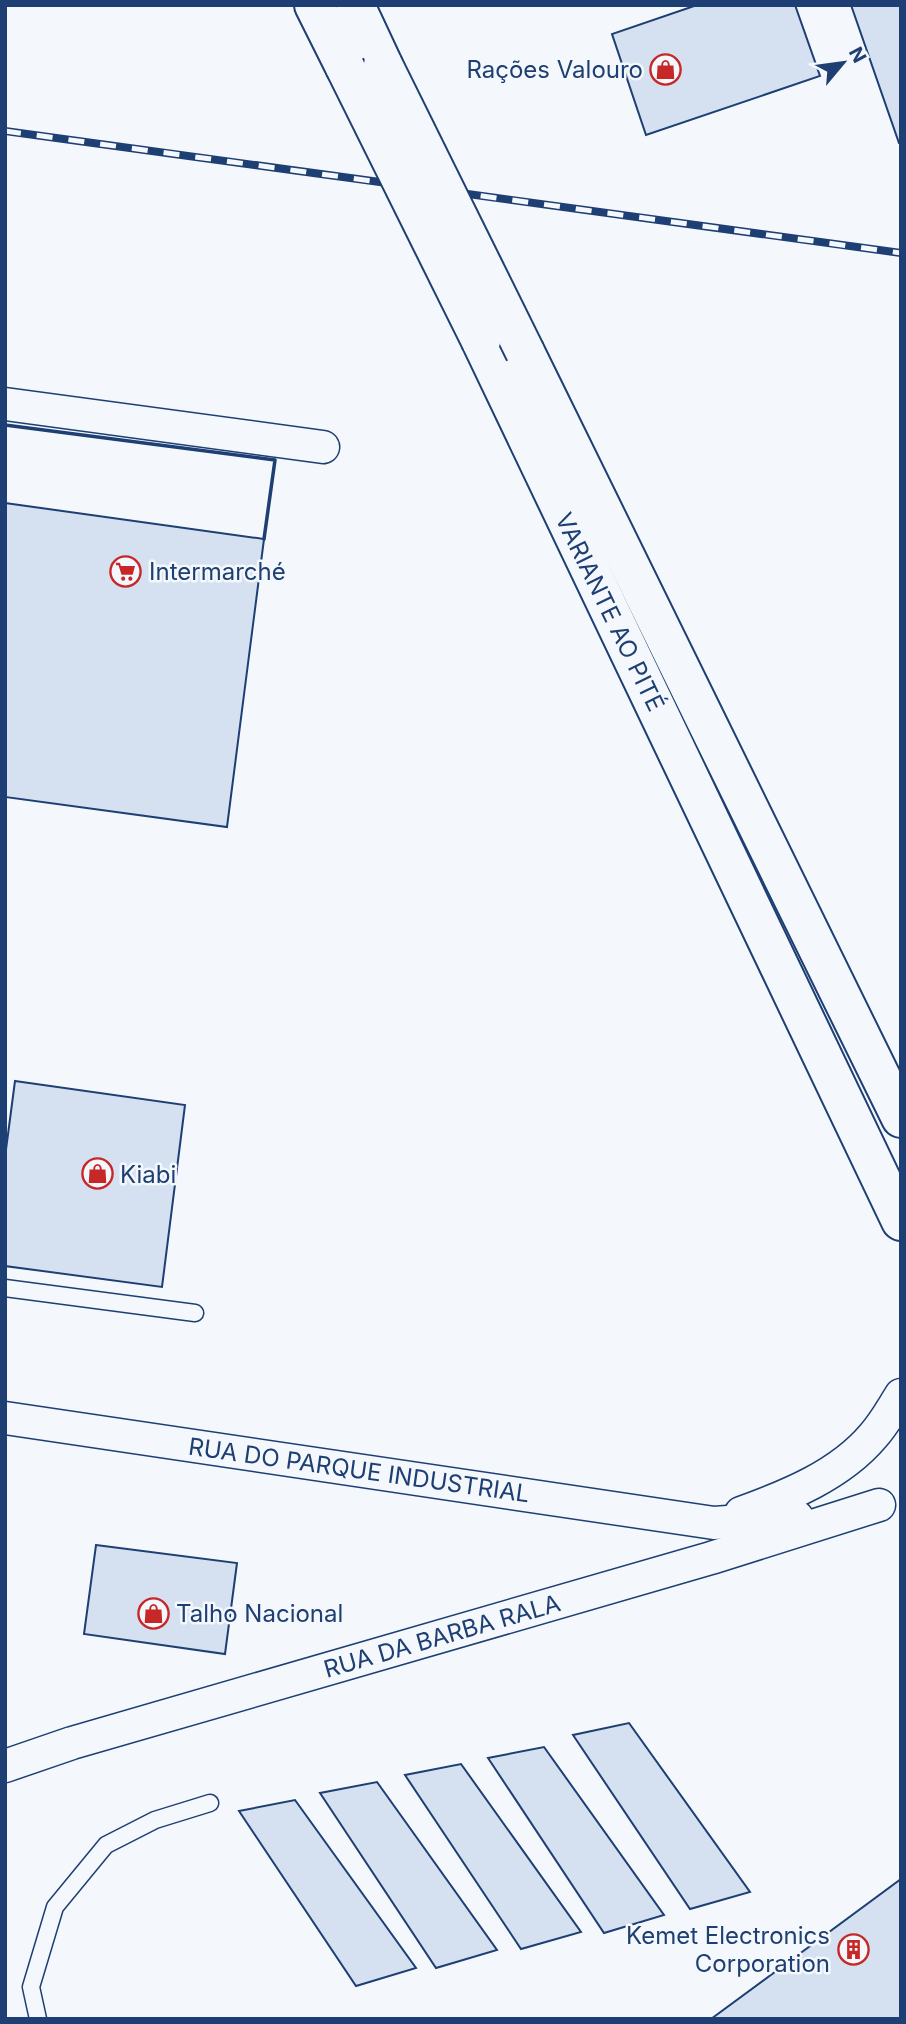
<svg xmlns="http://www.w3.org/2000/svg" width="906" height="2024" font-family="Inter,sans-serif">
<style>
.building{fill:#d5e0f0;stroke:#1d3f73;stroke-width:2}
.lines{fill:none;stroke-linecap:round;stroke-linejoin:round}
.service-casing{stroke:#1d3f73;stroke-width:19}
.minor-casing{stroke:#1d3f73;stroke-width:35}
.primary-casing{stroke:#1d3f73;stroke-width:42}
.service{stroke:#f4f7fb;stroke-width:16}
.minor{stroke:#f4f7fb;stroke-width:32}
.primary{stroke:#f4f7fb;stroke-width:38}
.rail-casing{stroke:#1d3f73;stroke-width:8}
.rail{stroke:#f4f7fb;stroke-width:5;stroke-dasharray:16;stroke-linecap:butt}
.primary-bridge-casing{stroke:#1d3f73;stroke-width:42;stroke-linecap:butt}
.primary-bridge{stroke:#f4f7fb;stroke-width:38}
.wall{stroke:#1d3f73;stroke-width:3.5}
.labels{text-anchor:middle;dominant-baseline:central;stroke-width:5;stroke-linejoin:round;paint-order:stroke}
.poi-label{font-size:24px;fill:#1d3f73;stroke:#f4f7fb;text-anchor:start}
.street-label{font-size:24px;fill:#1d3f73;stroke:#f4f7fb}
</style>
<rect width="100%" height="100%" fill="#f4f7fb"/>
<g class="building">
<path d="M697 5H795L820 76 646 135 612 34Z"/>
<path d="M851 5H901V143H899Z"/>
<path d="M5 503 264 539 227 827 5 797Z"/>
<path d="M15 1081 185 1105 162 1287 5 1266V1157Z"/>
<path d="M96 1545 237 1563 225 1654 84 1634Z"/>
<path d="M629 1723 750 1892 690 1909 573 1735Z"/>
<path d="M544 1747 664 1915 604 1933 488 1758Z"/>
<path d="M461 1764 581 1932 521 1949 405 1775Z"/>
<path d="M377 1782 497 1950 436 1968 320 1793Z"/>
<path d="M295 1800 416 1968 356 1986 239 1811Z"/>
<path d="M901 1879V2019H711Z"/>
</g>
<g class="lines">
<defs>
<g id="service">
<path d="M5 1288 195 1313"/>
<path d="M38 2019 31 1987 55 1907 106 1845 155 1820 210 1803"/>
</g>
<g id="minor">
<path d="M5 404 323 447"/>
<path d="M5 1418 714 1523 797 1517"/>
<path d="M741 1513C788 1496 840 1475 873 1436 884 1424 892 1409 901 1395"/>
<path d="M5 1766 72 1743 711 1558 879 1505"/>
</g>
<g id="primary">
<path d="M314 5 345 67"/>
<path d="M355 5 383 65"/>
<path d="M481 341 901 1221"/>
<path d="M525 352 901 1118"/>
</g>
</defs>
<use href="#service" class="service-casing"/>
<use href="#minor" class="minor-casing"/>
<use href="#primary" class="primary-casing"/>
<use href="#service" class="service"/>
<use href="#minor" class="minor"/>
<use href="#primary" class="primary"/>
<defs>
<path id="rail" d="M5 131 901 253"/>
</defs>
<use href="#rail" class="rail-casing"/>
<use href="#rail" class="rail"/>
<defs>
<g id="primary-bridge">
<path d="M383 65 525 352"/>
<path d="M345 67 481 341"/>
</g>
</defs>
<use href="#primary-bridge" class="primary-bridge-casing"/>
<use href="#primary-bridge" class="primary-bridge"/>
<path class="wall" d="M5 425 275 460 264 539"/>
</g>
<defs>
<symbol id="shop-ring" viewBox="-11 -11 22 22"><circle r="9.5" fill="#f4f7fb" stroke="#c62828" stroke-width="1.5"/><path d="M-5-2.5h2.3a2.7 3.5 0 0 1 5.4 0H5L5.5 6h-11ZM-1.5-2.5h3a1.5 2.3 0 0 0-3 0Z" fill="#c62828"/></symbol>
<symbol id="supermarket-ring" viewBox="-11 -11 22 22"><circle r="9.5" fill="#f4f7fb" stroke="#c62828" stroke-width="1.5"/><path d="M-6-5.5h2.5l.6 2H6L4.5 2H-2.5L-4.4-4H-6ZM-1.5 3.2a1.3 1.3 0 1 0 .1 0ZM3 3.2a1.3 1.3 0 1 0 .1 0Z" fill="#c62828"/></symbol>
<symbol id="building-ring" viewBox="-11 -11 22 22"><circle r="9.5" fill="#f4f7fb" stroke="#c62828" stroke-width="1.5"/><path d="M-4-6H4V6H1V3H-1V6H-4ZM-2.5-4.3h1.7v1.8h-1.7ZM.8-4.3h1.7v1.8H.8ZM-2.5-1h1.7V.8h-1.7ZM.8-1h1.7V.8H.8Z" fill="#c62828"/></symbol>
</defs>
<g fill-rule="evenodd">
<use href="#shop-ring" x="648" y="52" width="35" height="35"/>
<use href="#supermarket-ring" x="108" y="554" width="35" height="35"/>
<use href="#shop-ring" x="80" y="1156" width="35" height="35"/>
<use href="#shop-ring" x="136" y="1596" width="35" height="35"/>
<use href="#building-ring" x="836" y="1932" width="35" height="35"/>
</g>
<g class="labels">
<g class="poi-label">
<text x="643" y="69" text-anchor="end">Rações Valouro</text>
<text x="149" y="571">Intermarché</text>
<text x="120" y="1174">Kiabi</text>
<text x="176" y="1613">Talho Nacional</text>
<text x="830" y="1935" text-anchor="end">Kemet Electronics<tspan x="830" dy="28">Corporation</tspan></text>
</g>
<g class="street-label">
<text transform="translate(610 612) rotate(64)">VARIANTE AO PITÉ</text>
<text transform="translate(359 1470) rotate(8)">RUA DO PARQUE INDUSTRIAL</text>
<text transform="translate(442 1636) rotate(-16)">RUA DA BARBA RALA</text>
</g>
</g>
<rect width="906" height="2024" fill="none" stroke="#1d3f73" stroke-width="14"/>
<g transform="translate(843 63) rotate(61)" stroke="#f4f7fb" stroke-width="5" paint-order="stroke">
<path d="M0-5L12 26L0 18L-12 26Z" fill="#1d3f73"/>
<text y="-10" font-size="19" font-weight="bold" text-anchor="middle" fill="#1d3f73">N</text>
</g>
</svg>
